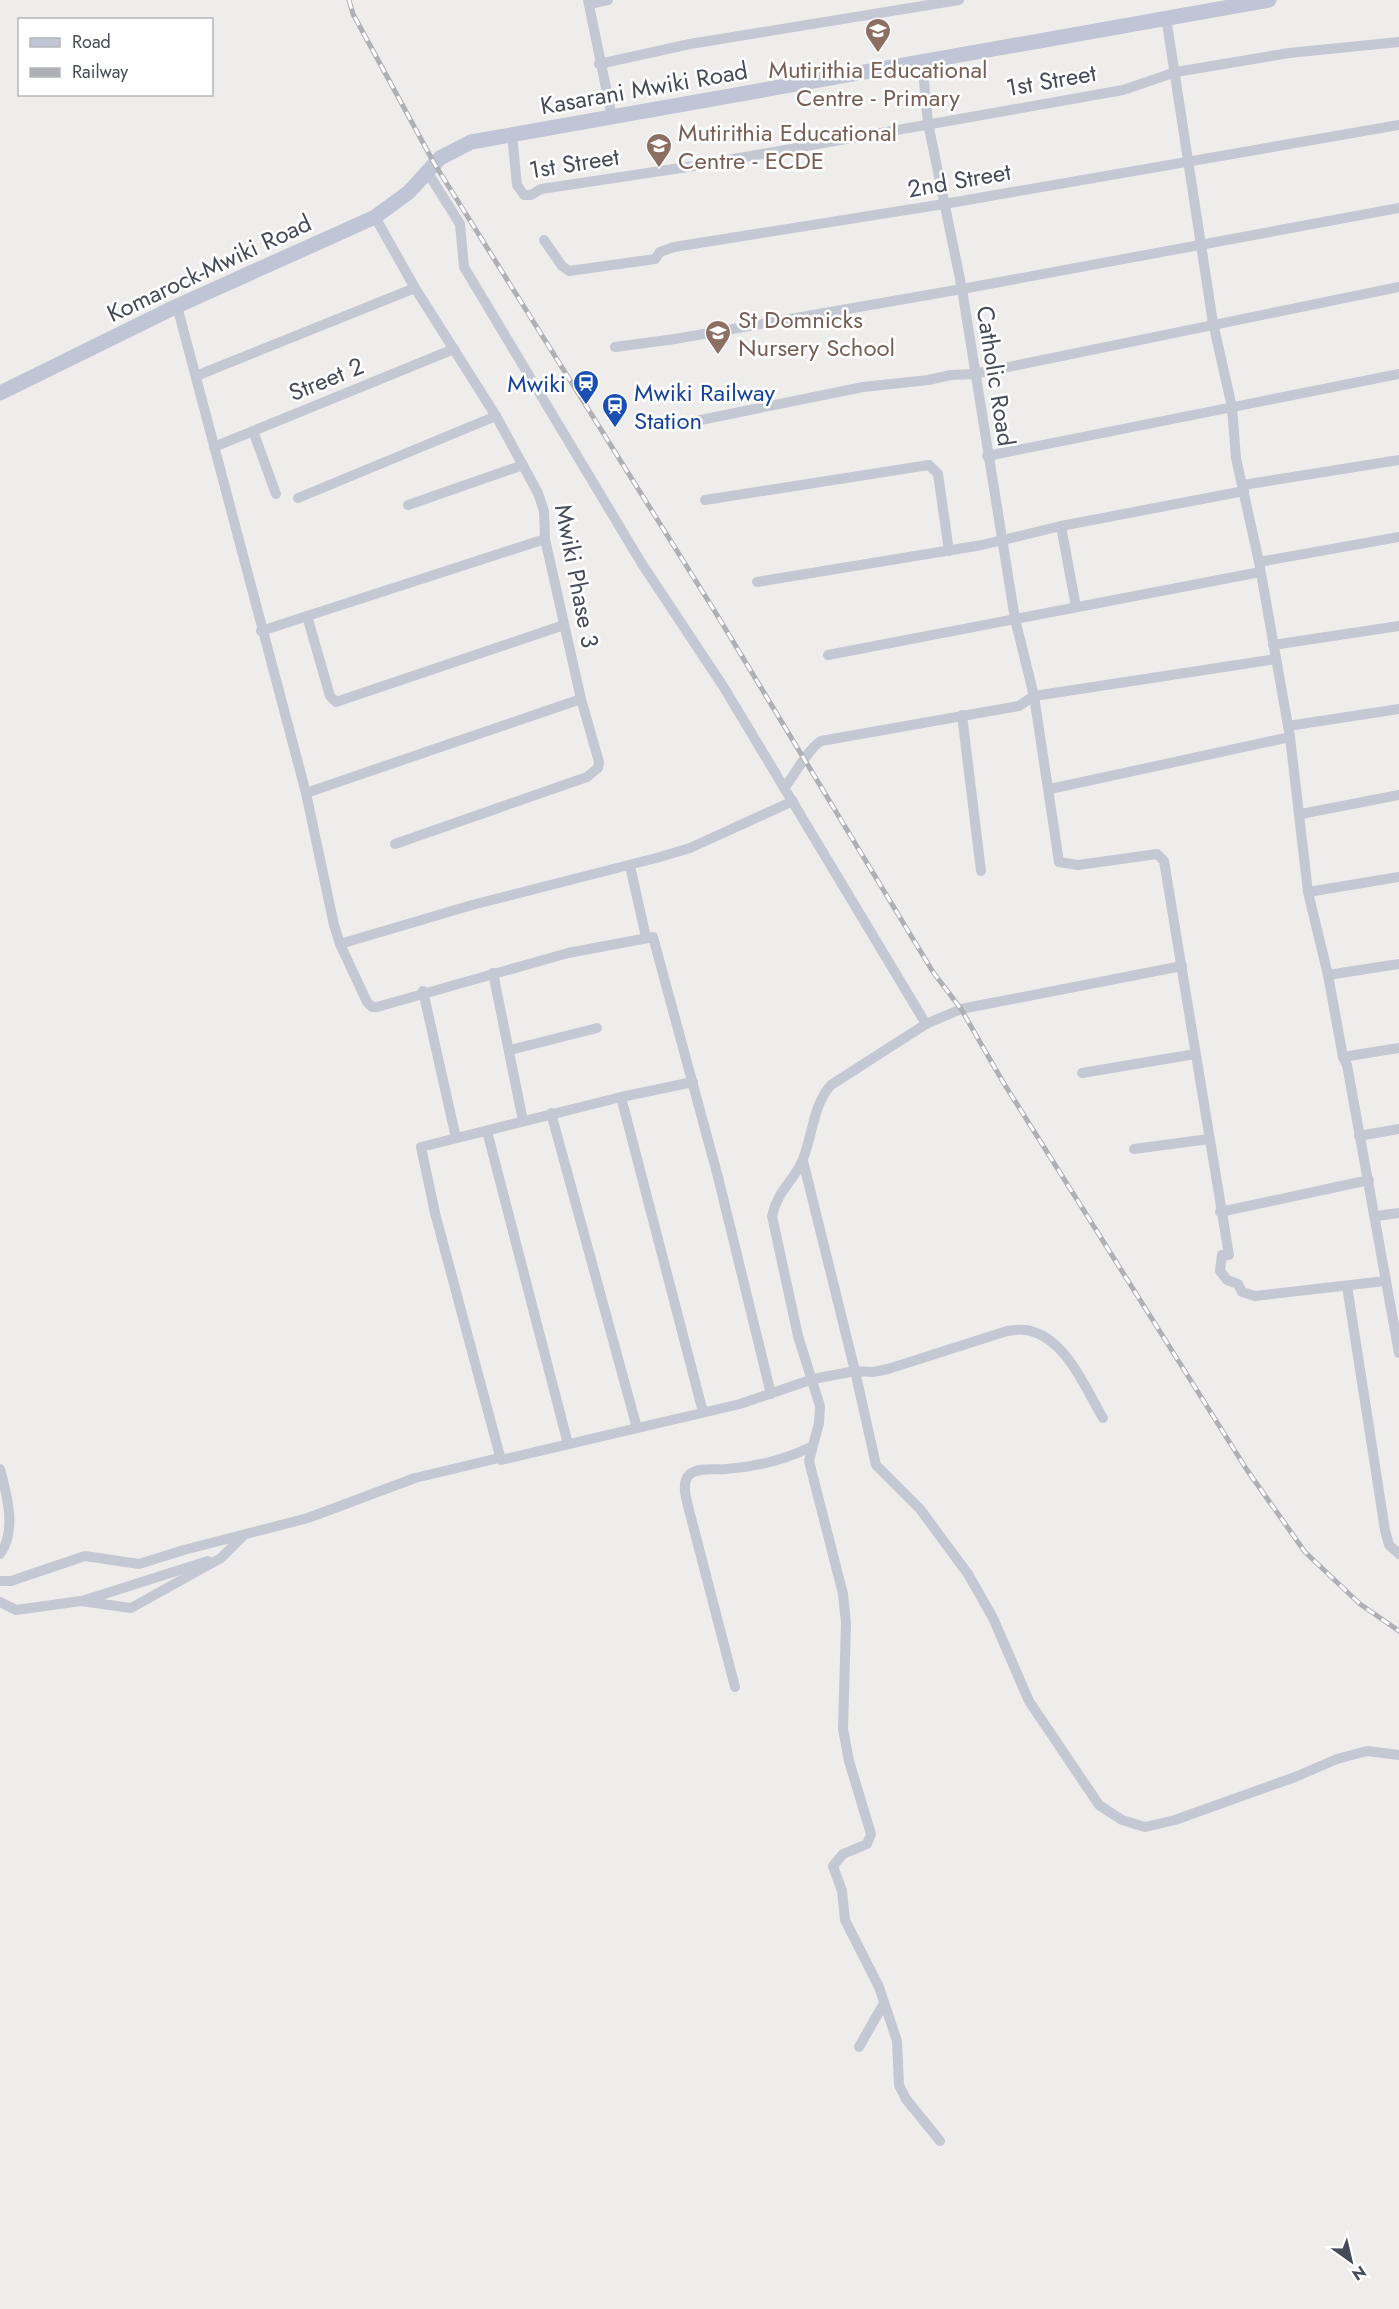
<svg xmlns="http://www.w3.org/2000/svg" width="1399" height="2309" font-family="Jost,sans-serif">
<style>
.lines{fill:none;stroke-linecap:round;stroke-linejoin:round}
.street{stroke:#c3c8d3;stroke-width:10}
.secondary{stroke:#bfc5d4;stroke-width:15}
.rail-casing{stroke:#afb0b6;stroke-width:5}
.rail{stroke:#fff;stroke-width:3;stroke-dasharray:9;stroke-linecap:butt}
.labels{text-anchor:middle;dominant-baseline:central;stroke-width:5;stroke-linejoin:round;paint-order:stroke}
.education-label{font-size:24px;fill:#785e54;stroke:#fff;text-anchor:start}
.street-label{font-size:24px;fill:#464b58;stroke:#fff}
.transit-label{font-size:24px;fill:#164399;stroke:#fff;text-anchor:end}
</style>
<rect width="100%" height="100%" fill="#efedec"/>
<g class="lines">
<g class="street">
<path d="M588 0 612 117"/>
<path d="M589 4 608 0"/>
<path d="M1166 17 1213 323 1232 407 1236 458 1259 562 1290 737 1308 892 1328 975 1343 1057 1347 1065 1399 1353"/>
<path d="M922 61 928 123 962 289 1015 619 1034 696 1059 862 1078 865 1157 854 1164 861 1229 1255H1222L1220 1271 1227 1280 1238 1284 1242 1292 1255 1296 1385 1281"/>
<path d="M599 64 690 44 959 0"/>
<path d="M512 135 517 185 524 195H531L541 189 694 166 1123 90 1176 72 1289 53 1399 42"/>
<path d="M428 173 460 224 464 267 642 564 723 686 926 1024"/>
<path d="M375 217 415 288 496 416 538 493 544 511 545 539 581 699 599 762 598 768 587 777 395 844"/>
<path d="M544 240 562 266 569 271 655 259 660 252 674 247 944 204 1399 125"/>
<path d="M177 306 306 793 334 925 340 944 367 1002 372 1007H377L568 953 653 937 718 1177 771 1394"/>
<path d="M615 347 675 339 962 289 1399 208"/>
<path d="M196 376 415 288"/>
<path d="M671 426 863 387 928 380 951 375 974 374 1399 287"/>
<path d="M253 431 276 494"/>
<path d="M214 447 454 349"/>
<path d="M987 456 1399 374"/>
<path d="M1243 485 1399 460"/>
<path d="M298 498 496 416"/>
<path d="M705 500 929 465 938 474 949 551"/>
<path d="M408 505 523 465"/>
<path d="M1061 526 1076 607"/>
<path d="M1259 562 1399 537"/>
<path d="M757 582 982 545 1061 526 1244 491"/>
<path d="M307 616 330 696 336 702 564 625"/>
<path d="M261 631 545 539"/>
<path d="M1273 645 1399 626"/>
<path d="M828 655 1260 572"/>
<path d="M962 715 981 871"/>
<path d="M1288 726 1399 709"/>
<path d="M785 787C795 774 809 748 821 741L1019 706 1034 696 1276 659"/>
<path d="M1050 789 1290 737"/>
<path d="M306 793 581 699"/>
<path d="M1301 814 1399 795"/>
<path d="M630 866 646 937"/>
<path d="M1308 892 1399 877"/>
<path d="M340 944 472 905 660 857 690 848 793 801"/>
<path d="M493 973 523 1121"/>
<path d="M1328 975 1399 964"/>
<path d="M423 991 456 1138"/>
<path d="M510 1050 597 1028"/>
<path d="M1343 1057 1399 1048"/>
<path d="M1082 1073 1195 1054"/>
<path d="M693 1082 621 1097 421 1147 435 1213 501 1460 740 1404 813 1379 855 1371 876 1465 920 1509 968 1574 993 1618 1029 1701 1099 1805 1122 1820 1145 1827 1175 1820 1295 1777 1337 1759 1367 1751 1399 1755"/>
<path d="M621 1097 703 1412"/>
<path d="M551 1113 637 1428"/>
<path d="M487 1131 568 1444"/>
<path d="M1359 1136 1399 1129"/>
<path d="M1134 1149 1209 1139"/>
<path d="M803 1161 855 1371 873 1372 888 1369 1007 1331C1013 1330 1020 1329 1026 1330 1065 1336 1085 1388 1103 1418"/>
<path d="M1220 1212 1369 1180"/>
<path d="M1376 1216 1399 1213"/>
<path d="M1347 1286 1385 1530 1389 1545 1399 1554"/>
<path d="M0 1469C7 1495 17 1531 0 1554"/>
<path d="M0 1581H11L85 1556 139 1564 184 1550 308 1518 415 1478 499 1458"/>
<path d="M82 1601 208 1561"/>
<path d="M0 1602 16 1610 81 1601 131 1608 221 1558 243 1536"/>
<path d="M735 1687 689 1510C687 1500 680 1483 690 1474 698 1467 715 1470 726 1469 756 1467 784 1460 811 1447"/>
<path d="M859 2047 884 2003"/>
<path d="M940 2141 906 2099 899 2085 897 2041 879 1987 845 1920 842 1891 833 1866 843 1854 867 1844 871 1834 849 1761 843 1729 846 1623 843 1594 809 1461 819 1423 820 1406 798 1336 772 1216C778 1189 795 1180 803 1159 813 1134 813 1105 831 1085L926 1024 961 1009 1182 966"/>
</g>
<path class="secondary" d="M0 393 177 306 375 217 409 192 440 158 471 142 1269 0"/>
<defs>
<path id="rail" d="M349 0 353 14 434 163 714 610 933 972 961 1009 1003 1082 1247 1470 1305 1552 1360 1604 1399 1631"/>
</defs>
<use href="#rail" class="rail-casing"/>
<use href="#rail" class="rail"/>
</g>
<defs>
<symbol id="school-pin" viewBox="-11 -11 22 30"><path d="M0 17L-7.5 6A9.5 9.5 0 1 1 7.5 6Z" fill="#8d6e63" stroke="#fff"/><path d="M0-5L7-2L0 1L-7-2ZM-4 1L0 2.5L4 1V4Q0 6-4 4Z" fill="#fff"/></symbol>
<symbol id="station-pin" viewBox="-11 -11 22 30"><path d="M0 17L-7.5 6A9.5 9.5 0 1 1 7.5 6Z" fill="#1a4fb4" stroke="#fff"/><path d="M-3-6H3Q5-6 5-4V2Q5 4 3 4L4.5 6H3L1.5 4h-3L-3 6H-4.5L-3 4Q-5 4-5 2V-4Q-5-6-3-6ZM-3.5-4v3h7v-3ZM-3.5 1v1.5H-2V1ZM2 1v1.5H3.5V1Z" fill="#fff"/></symbol>
</defs>
<g fill-rule="evenodd">
<use href="#school-pin" x="863" y="16" width="30" height="40"/>
<use href="#school-pin" x="644" y="131" width="30" height="40"/>
<use href="#school-pin" x="703" y="318" width="30" height="40"/>
<use href="#station-pin" x="571" y="368" width="30" height="40"/>
<use href="#station-pin" x="600" y="391" width="30" height="40"/>
</g>
<g class="labels">
<g class="education-label">
<text x="878" y="69" text-anchor="middle">Mutirithia Educational<tspan x="878" dy="28">Centre - Primary</tspan></text>
<text x="678" y="132">Mutirithia Educational<tspan x="678" dy="28">Centre - ECDE</tspan></text>
<text x="738" y="319">St Domnicks<tspan x="738" dy="28">Nursery School</tspan></text>
</g>
<g class="street-label">
<text transform="translate(1051 80) rotate(-10)">1st Street</text>
<text transform="translate(644 88) rotate(-10)">Kasarani Mwiki Road</text>
<text transform="translate(574 163) rotate(-9)">1st Street</text>
<text transform="translate(959 180) rotate(-10)">2nd Street</text>
<text transform="translate(209 268) rotate(-25)">Komarock-Mwiki Road</text>
<text transform="translate(996 376) rotate(81)">Catholic Road</text>
<text transform="translate(326 379) rotate(-22)">Street 2</text>
<text transform="translate(577 576) rotate(79)">Mwiki Phase 3</text>
</g>
<g class="transit-label">
<text x="566" y="383">Mwiki</text>
<text x="634" y="392" text-anchor="start">Mwiki Railway<tspan x="634" dy="28">Station</tspan></text>
</g>
</g>
<rect x="18" y="18" width="195" height="78" fill="#ffffff" stroke="#b5b7bc" stroke-width="1.5"/>
<rect x="30" y="38" width="30" height="9" fill="#bfc5d4" stroke="#b5b7bc" stroke-width="1.5"/>
<text x="72" y="48" font-size="18" fill="#464b58">Road</text>
<rect x="30" y="68" width="30" height="9" fill="#afb0b6" stroke="#b5b7bc" stroke-width="1.5"/>
<text x="72" y="78" font-size="18" fill="#464b58">Railway</text>
<g transform="translate(1351 2261) rotate(146)" stroke="#ffffff" stroke-width="4.5" paint-order="stroke">
<path d="M0-4.5L10 22L0 15L-10 22Z" fill="#464b58"/>
<text y="-9" font-size="16" font-weight="bold" text-anchor="middle" fill="#464b58">N</text>
</g>
</svg>
